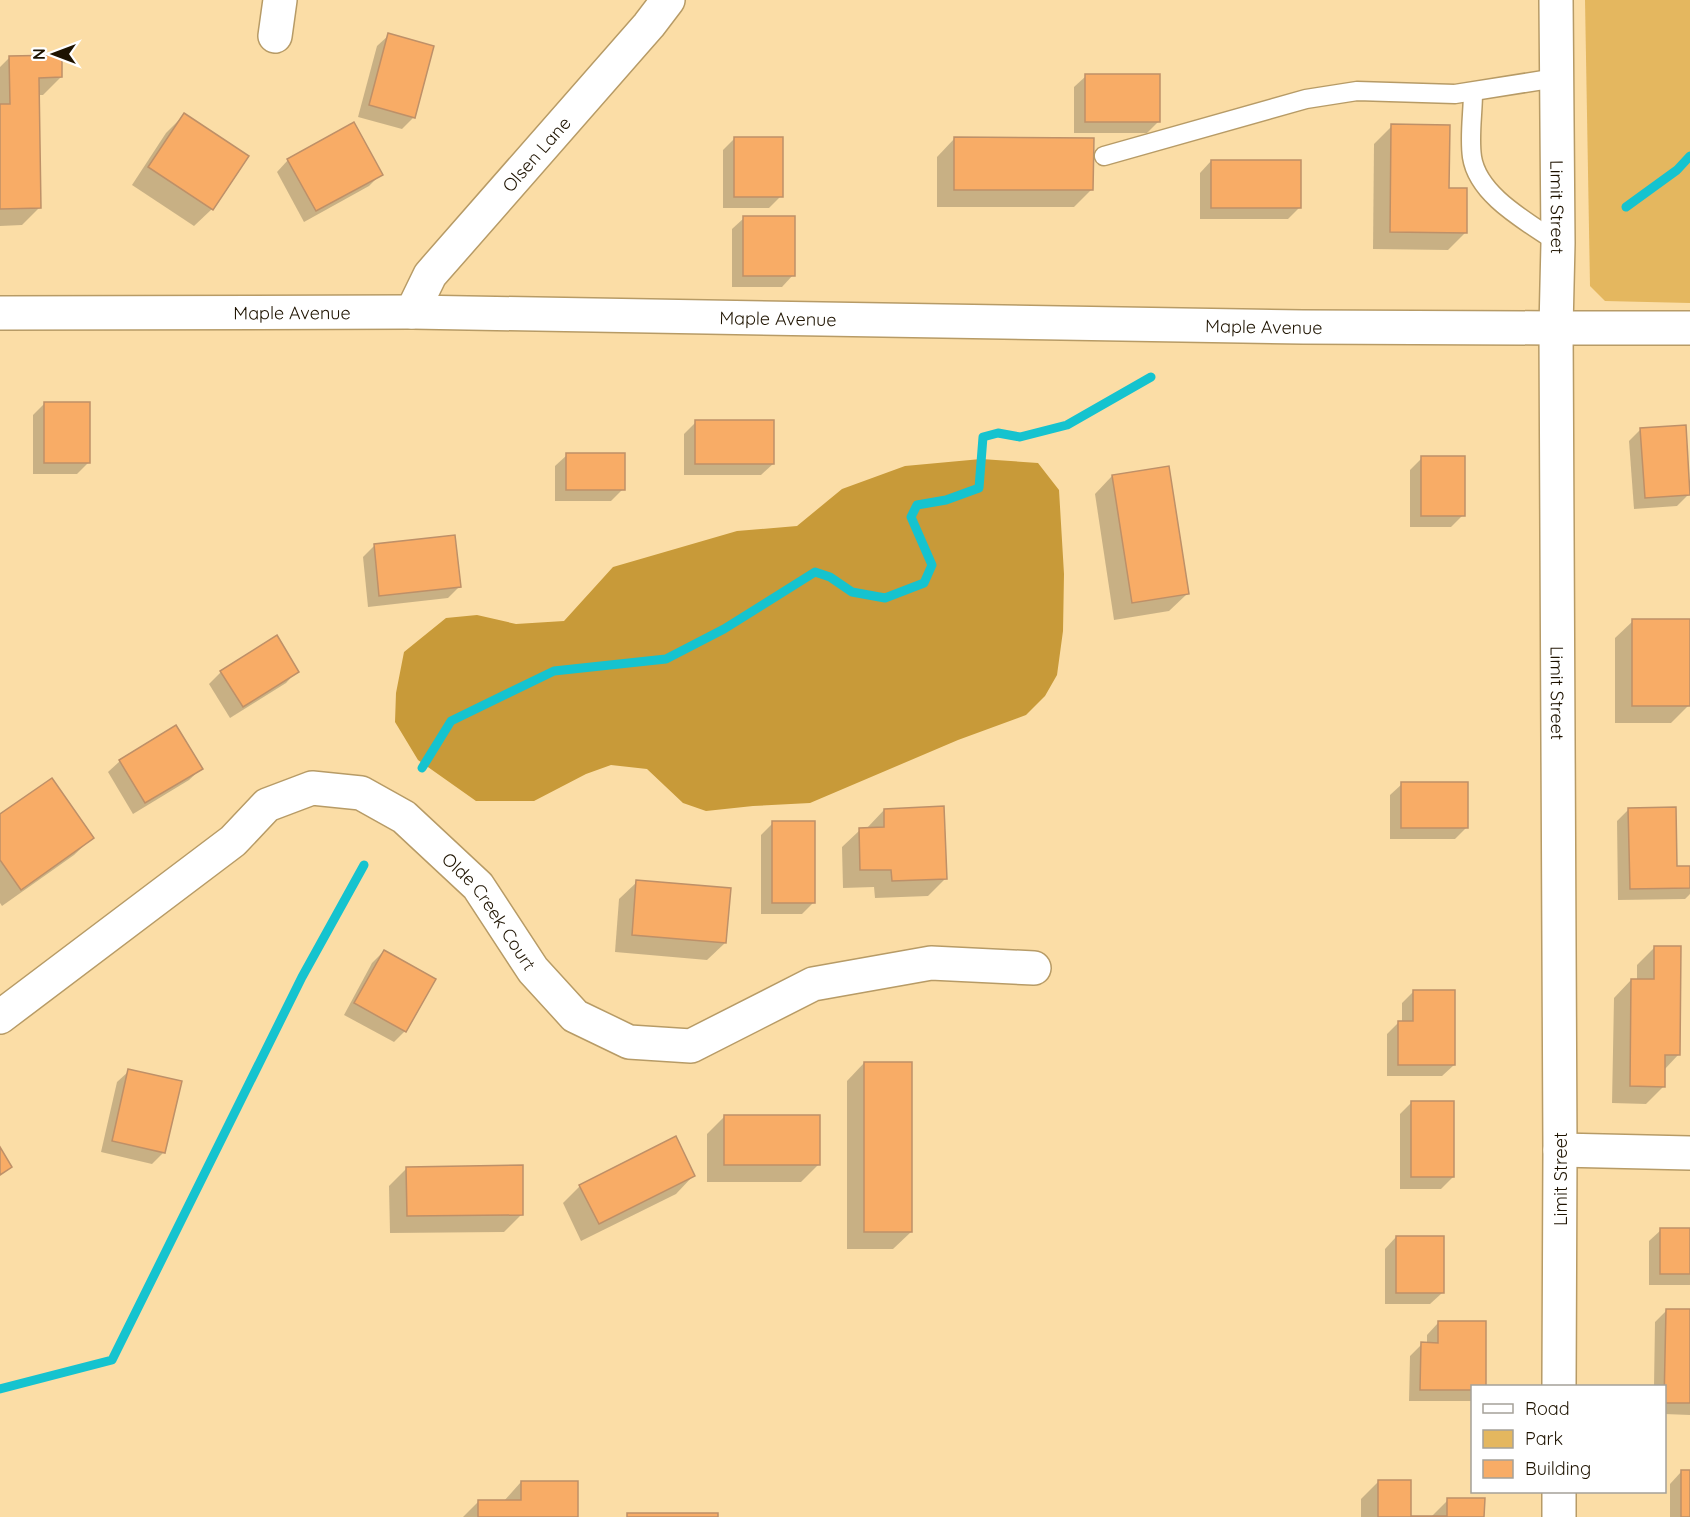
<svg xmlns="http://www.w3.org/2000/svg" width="1690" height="1517" font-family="Quicksand,sans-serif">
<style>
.green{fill:#e4b75f}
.forest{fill:#c89a39}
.shadow{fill:#0003}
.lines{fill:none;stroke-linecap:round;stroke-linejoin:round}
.stream{stroke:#15c3cf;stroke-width:9}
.building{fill:#f8ac66;stroke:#be9068;stroke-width:1.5}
.service-casing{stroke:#b79b66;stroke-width:21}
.minor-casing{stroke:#b79b66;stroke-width:36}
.tertiary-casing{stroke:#b79b66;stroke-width:36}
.service{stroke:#fff;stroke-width:18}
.minor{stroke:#fff;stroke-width:33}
.tertiary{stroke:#fff;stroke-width:33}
.labels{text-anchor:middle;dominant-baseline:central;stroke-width:5;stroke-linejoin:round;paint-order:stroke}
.street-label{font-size:18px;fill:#1e1301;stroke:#fff}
</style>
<rect width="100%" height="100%" fill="#fbdda6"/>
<path class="green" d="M1585 0H1690V303L1605 301 1590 286Z"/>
<path class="forest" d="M981 459 1038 463 1059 490 1064 574 1063 631 1057 675 1045 696 1026 715 958 740 810 803 753 806 706 811 683 803 647 769 611 765 586 774 534 801H476L418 760 395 722 396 693 404 652 446 618 477 615 516 624 564 621 613 567 737 531 797 526 842 489 905 466Z"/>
<g class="shadow">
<path d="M389 35 414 117 402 129 358 117 377 46Z"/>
<path d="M10 57 61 77 43 95H38L40 207 22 225 0 226V67Z"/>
<path d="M1086 76 1159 121 1147 133H1074V87Z"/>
<path d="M184 115 212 209 194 226 132 185 166 133Z"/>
<path d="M1392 126 1448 190 1466 232 1448 250 1373 249 1374 144Z"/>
<path d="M735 138 781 196 769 208H723V150Z"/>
<path d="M954 139 1092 189 1074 207H937V157Z"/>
<path d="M288 160 381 174 369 186 304 222 277 172Z"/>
<path d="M1211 161 1300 207 1288 219H1200V173Z"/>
<path d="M744 218 793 275 782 287H732V229Z"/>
<path d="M45 403 89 462 77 474H33V415Z"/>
<path d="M696 422 773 464 761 475H684V434Z"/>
<path d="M1641 429 1689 494 1677 506 1634 509 1629 441Z"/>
<path d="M567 455 623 489 611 501H555V466Z"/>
<path d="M1422 458 1463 515 1451 527H1410V470Z"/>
<path d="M1112 476 1187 594 1169 611 1114 620 1095 494Z"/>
<path d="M374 546 460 586 448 598 368 607 363 557Z"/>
<path d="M1633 621 1689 705 1671 723H1615V638Z"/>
<path d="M297 671 286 683 230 718 209 684 221 672Z"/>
<path d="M120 761 201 769 189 780 133 814 108 772Z"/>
<path d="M1402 784 1466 828 1455 839H1390V795Z"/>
<path d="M1629 809 1676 868H1690V894L1685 899 1618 900 1617 821Z"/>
<path d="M884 810 945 879 928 896 875 898 874 887 843 888 842 847 860 830 867 828Z"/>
<path d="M0 816 92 838 74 855 2 906 0 903Z"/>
<path d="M773 823 813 903 802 914H761V835Z"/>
<path d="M637 882 725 943 707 960 615 952 619 899Z"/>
<path d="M1655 947 1679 1054 1664 1070V1086L1646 1104 1612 1103 1614 998 1631 980 1637 981V965Z"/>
<path d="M384 951 405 1031 394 1042 344 1015 372 963Z"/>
<path d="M1414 991 1454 1065 1442 1076H1387V1034L1398 1023H1402V1003Z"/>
<path d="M864 1063 911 1232 893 1249H847V1081Z"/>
<path d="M129 1071 164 1152 152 1164 101 1152 117 1082Z"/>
<path d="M1411 1103 1453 1177 1441 1189H1400V1114Z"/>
<path d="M725 1116 819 1164 801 1182H707V1134Z"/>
<path d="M407 1168 522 1214 504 1232 390 1233 389 1186Z"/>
<path d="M693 1176 676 1194 581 1241 563 1203 580 1186Z"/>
<path d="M1661 1230H1690V1285H1649V1241Z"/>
<path d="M1396 1237 1442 1293 1430 1304H1385V1249Z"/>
<path d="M1667 1310 1690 1311V1415L1664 1414V1386H1654L1655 1322Z"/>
<path d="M1438 1323H1484V1386H1472V1401H1409L1410 1356 1422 1344H1427V1335Z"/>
<path d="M1681 1472H1690V1517H1670V1484Z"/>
<path d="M1379 1481 1409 1517H1361V1499Z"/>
<path d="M521 1482 576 1517H463L479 1501H504Z"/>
<path d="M1448 1500 1483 1517H1431Z"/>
</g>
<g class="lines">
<g class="stream">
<path d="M1626 207 1677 170 1690 156"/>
<path d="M422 768 451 721 554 671 666 659 724 629 815 572 830 577 852 592 885 598 924 583 932 565 911 517 917 505 946 500 979 488 983 437 998 433 1020 437 1067 425 1151 377"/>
<path d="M0 1389 112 1360 302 977 364 865"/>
</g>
</g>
<g class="building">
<path d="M388 33 434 46 415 118 369 105Z"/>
<path d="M62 55V77L39 78 41 208 0 209V104H10L9 56Z"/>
<rect x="1085" y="74" width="75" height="48"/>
<path d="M184 113 249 156 213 210 148 167Z"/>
<path d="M354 122 383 175 316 211 287 159Z"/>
<path d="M1391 124 1450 125 1449 188H1467V233L1390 232Z"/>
<rect x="734" y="137" width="49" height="60"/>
<path d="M954 137 1094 138 1093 190H954Z"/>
<rect x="1211" y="160" width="90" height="48"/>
<rect x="743" y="216" width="52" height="60"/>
<rect x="44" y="402" width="46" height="61"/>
<rect x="695" y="420" width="79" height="44"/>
<path d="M1686 425 1690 495 1645 498 1640 428Z"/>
<rect x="566" y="453" width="59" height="37"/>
<rect x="1421" y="456" width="44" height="60"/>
<path d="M1169 466 1189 594 1132 603 1112 475Z"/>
<path d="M455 535 461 587 379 596 374 544Z"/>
<rect x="1632" y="619" width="58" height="87"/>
<path d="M277 635 299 672 243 707 220 671Z"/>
<path d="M176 725 203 769 145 803 119 760Z"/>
<path d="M52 778 94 838 21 890 0 860V814Z"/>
<rect x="1401" y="782" width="67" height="46"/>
<path d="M944 806 947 879 892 881 891 870H860L859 828 884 827V809Z"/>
<path d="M1676 807 1677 866H1690V888L1630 889 1628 808Z"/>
<rect x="772" y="821" width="43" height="82"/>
<path d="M636 880 731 888 726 943 632 935Z"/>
<path d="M1654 946H1681L1680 1055H1665V1087L1630 1086 1631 979H1654Z"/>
<path d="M384 950 436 979 406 1032 354 1003Z"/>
<path d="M1413 990H1455V1065H1398V1021H1413Z"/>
<rect x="864" y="1062" width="48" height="170"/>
<path d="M128 1069 182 1081 165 1153 112 1141Z"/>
<rect x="1411" y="1101" width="43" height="76"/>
<rect x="724" y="1115" width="96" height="50"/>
<path d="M676 1136 695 1176 599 1224 579 1185Z"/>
<path d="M0 1147 12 1167 0 1175Z"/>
<path d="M523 1165V1215L407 1216 406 1167Z"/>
<rect x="1660" y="1228" width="30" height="46"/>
<rect x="1396" y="1236" width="48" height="57"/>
<path d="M1666 1309H1690V1403H1664Z"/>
<path d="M1438 1321H1486V1386H1472V1390H1420L1421 1342 1438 1343Z"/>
<rect x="1681" y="1470" width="9" height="47"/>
<path d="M1378 1480H1411V1516H1447V1498H1485L1484 1517H1378Z"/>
<path d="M521 1481H578V1517H478V1500H521Z"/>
<rect x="627" y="1513" width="91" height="4"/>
</g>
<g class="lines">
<defs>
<g id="service">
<path d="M1473 92C1473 113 1469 136 1472 157 1478 196 1528 222 1558 243"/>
<path d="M1104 156 1306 99 1357 91 1455 94 1556 78"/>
</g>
<g id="minor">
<path d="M275 36 280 0"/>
<path id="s1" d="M412 312 430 275 649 25 668 0"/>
<path id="s2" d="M0 313 412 312 1303 327 1556 328"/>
<path id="s3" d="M0 1017 233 841 267 805 312 788 361 793 404 817 478 886 533 970 575 1016 629 1042 691 1046 813 984 931 963 1034 968"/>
<path d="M1560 1150 1690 1153"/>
</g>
<g id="tertiary">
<path id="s4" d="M1556 0 1558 243 1556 328 1560 1150 1559 1386"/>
<path d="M1556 328H1690"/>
<path d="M1559 1517V1492"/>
</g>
</defs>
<use href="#service" class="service-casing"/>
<use href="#minor" class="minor-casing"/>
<use href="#tertiary" class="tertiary-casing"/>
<use href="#service" class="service"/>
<use href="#minor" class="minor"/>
<use href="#tertiary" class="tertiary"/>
</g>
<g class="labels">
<g class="street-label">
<text stroke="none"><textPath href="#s1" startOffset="202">Olsen Lane</textPath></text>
<text stroke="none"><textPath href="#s4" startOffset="207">Limit Street</textPath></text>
<text stroke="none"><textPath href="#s2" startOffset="292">Maple Avenue</textPath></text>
<text stroke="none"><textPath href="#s2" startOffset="778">Maple Avenue</textPath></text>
<text stroke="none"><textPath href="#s2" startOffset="1264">Maple Avenue</textPath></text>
<text stroke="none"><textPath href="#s4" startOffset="693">Limit Street</textPath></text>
<text stroke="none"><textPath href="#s3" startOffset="616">Olde Creek Court</textPath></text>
<text transform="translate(1560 1179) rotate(-90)">Limit Street</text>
</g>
</g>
<rect x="1471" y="1385" width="195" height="108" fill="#ffffff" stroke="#a5a199" stroke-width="1.5"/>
<rect x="1483" y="1404" width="30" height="9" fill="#ffffff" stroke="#a5a199" stroke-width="1.5"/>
<text x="1525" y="1415" font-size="18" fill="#1e1301">Road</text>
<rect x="1483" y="1430" width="30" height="18" fill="#e4b75f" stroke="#a5a199" stroke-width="1.5"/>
<text x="1525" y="1445" font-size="18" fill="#1e1301">Park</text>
<rect x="1483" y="1460" width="30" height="18" fill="#f8ac66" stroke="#a5a199" stroke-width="1.5"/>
<text x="1525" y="1475" font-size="18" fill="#1e1301">Building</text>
<g transform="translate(54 54) rotate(270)" stroke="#ffffff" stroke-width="4.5" paint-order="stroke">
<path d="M0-4.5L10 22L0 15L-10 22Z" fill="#1e1301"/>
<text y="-9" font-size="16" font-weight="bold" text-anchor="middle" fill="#1e1301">N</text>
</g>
</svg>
